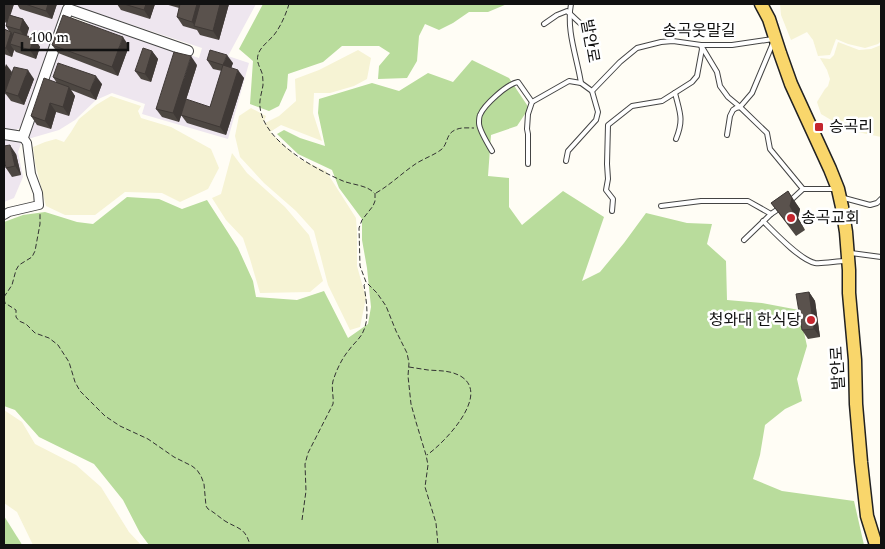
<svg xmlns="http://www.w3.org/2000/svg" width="885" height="549" font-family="Spectral,'Noto Sans KR',serif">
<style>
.industrial{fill:#eee6ef}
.farmland{fill:#f6f3d4}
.forest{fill:#b9dc9c}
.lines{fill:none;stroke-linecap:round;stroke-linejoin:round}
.service-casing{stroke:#444;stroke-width:6}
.minor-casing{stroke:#444;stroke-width:10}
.tertiary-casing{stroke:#444;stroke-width:12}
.primary-casing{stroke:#222;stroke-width:15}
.path{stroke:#333;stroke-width:1;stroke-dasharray:5 2.5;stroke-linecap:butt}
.service{stroke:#fff;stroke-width:4}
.minor{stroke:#fff;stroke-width:8}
.tertiary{stroke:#fff;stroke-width:10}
.primary{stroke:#f9d66b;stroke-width:12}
.wall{fill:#4d4742}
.shaded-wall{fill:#3f3936}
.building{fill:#5a524d;stroke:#3f3936}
.poi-dot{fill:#c4262e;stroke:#fff;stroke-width:2}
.labels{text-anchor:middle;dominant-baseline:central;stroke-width:5;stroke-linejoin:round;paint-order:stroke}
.street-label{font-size:16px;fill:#111;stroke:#fff}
.poi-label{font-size:16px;fill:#111;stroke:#fff;text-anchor:start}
</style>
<rect width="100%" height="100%" fill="#fffdf5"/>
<g class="industrial">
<path d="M4 4H63L50 48 22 127 14 131 4 129Z"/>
<path d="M75 4H256L228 56 249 63 228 139 142 114 145 104 112 93 96 100 75 120 59 130 28 139 58 53 74 59 89 21 199 58 202 48 78 7Z"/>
<path d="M4 138 22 141 18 152 23 177 14 198 4 202Z"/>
</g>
<g class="farmland">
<path d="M780 4H881V41L878 44 865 48 848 44 836 39 830 55 818 56 813 40 807 32 791 40 781 15Z"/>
<path d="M838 42 859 50 871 49 881 45V137L848 130 821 114 817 102 825 89 828 86 830 79 827 70 820 58 830 59 834 55Z"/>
<path d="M358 50 371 58 367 79 354 86 330 93H314L313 113 322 141 281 125 270 132 298 158 326 171 356 218 357 233V266L366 298 360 327 350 330 328 285 314 231 296 211 264 183 240 157 235 136 239 116 251 108 266 116 263 124 279 116 296 101 295 79 319 70Z"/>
<path d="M111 96 141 106 138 111 141 118 171 127 211 149 219 168 208 189 180 202 162 193 125 192 95 215H65L46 206 35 163 33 147 45 142 56 139 64 142 71 132 79 119 96 105Z"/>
<path d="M232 153 247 173 285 207 309 235 323 281 310 292 260 293 250 259 243 238 226 220 212 198 221 194Z"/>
<path d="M4 410 22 422 35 444 76 465 101 487 129 532 141 545H33L17 512 4 503Z"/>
</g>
<g class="forest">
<path d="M263 4H507L488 12H469L453 23 439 30 425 24 419 36 417 61 407 78 378 79 379 66 390 53 379 46H342L323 62 288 74 287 88 279 106 269 111 250 104 253 61 239 49Z"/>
<path d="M472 60 509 78 529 108 517 126 491 135 488 176 509 178V207L522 225 563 191 604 217 582 281 600 272 624 243 646 213 687 223 712 224 707 244 726 261 727 300 762 303 799 310 807 346 797 379 802 401 785 409 765 425 760 455 753 479 782 491 854 501 864 545H149L140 533 123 500 94 464 39 437 15 410 4 406V222L23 215 45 212 77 222 93 224 127 197 159 199 182 209 207 200 238 248 253 281 256 297 297 300 324 291 348 338 368 324 371 307 367 268 362 240V219L339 188 332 170 298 154 277 134 284 130 300 138 325 146 318 113 319 99 372 83 399 91 428 73 453 82Z"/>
<path d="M4 516 21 543 22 545H4Z"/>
</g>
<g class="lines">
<defs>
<g id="service">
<path d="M571 4C566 31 577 57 581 83"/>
<path d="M544 24 557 15 567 11 596 38"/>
<path d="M702 47 717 72 720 86 728 97 740 107 767 133 770 149 803 189H835"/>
<path d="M675 93C680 113 684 119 676 139"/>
<path d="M727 135 730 116 733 110 736 108 740 107 752 93 773 43"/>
<path d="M492 151C488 144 479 130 479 123 479 120 479 117 480 115 484 105 507 84 518 82L532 102"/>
<path d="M566 161 568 151 596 120 598 112 592 91"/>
<path d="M528 164V134L527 129 528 114 532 102 569 81 581 83 592 91 620 62 637 48 661 42 673 41 701 45H732L773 39"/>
<path d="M844 198 870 205 877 203 881 199"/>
<path d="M790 201 803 189"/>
<path d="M661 206 701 201H748L771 214 780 208"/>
<path d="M612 211 613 199 606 190 608 179 607 164 608 125 632 106 662 101 692 82 697 76 702 49 701 45"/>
<path d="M763 221C774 232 800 260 815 263 823 264 837 261 846 261"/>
<path d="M744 240 771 214"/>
<path d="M851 253 881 257"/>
</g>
<path id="minor" d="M4 215 9 212 39 205 38 193 31 174 27 143 23 137"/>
<path id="tertiary" d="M4 134 23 137 68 9 188 51"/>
<path id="primary" d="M761 4 769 19 780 53 791 84 830 169 838 189 842 207 846 232 849 270V293L855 360 856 404 861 462 867 516 876 545"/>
</defs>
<use href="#service" class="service-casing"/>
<use href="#minor" class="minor-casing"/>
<use href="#tertiary" class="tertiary-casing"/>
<use href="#primary" class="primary-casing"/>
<g class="path">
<path d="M289 4C286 14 281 26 274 35 269 41 260 47 258 55 256 62 260 67 262 73 263 77 263 81 263 85 262 92 259 100 260 107 263 141 315 169 343 181 353 185 367 185 374 193"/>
<path d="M375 193V201L373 206 362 220 359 228 360 266 366 282 377 293 386 306 396 331 407 353 409 363 408 376 411 404 416 422 426 455 428 465 425 487 436 523 438 545"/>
<path d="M376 193C390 185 401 174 414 165 422 159 435 155 442 149 448 143 446 134 455 130 461 127 468 128 474 128"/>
<path d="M4 297 12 285 16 270 19 265 32 257 35 251 40 224V213"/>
<path d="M4 299 5 303 16 310V317L19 321 26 324 35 333 49 338 58 345 69 362 75 382 80 391 105 416 120 426 148 439 174 457 192 466 197 470 201 476 204 484 206 506 208 509C214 512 219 517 225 521 238 529 245 527 250 545"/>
<path d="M409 367C415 368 422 369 428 370 440 371 451 370 462 377 490 396 444 443 427 455"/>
<path d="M302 520 306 491 305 464 308 453 333 404C334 396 331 389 333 381 336 371 342 358 349 350 353 344 360 339 363 332 370 318 366 300 364 285L366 283"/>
</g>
<use href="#service" class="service"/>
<use href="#minor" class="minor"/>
<use href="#tertiary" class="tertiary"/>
<use href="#primary" class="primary"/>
</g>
<g class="wall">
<path d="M4 4H14L10 15 23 19 29 28 26 36 34 38 40 47 36 59 16 52 14 50 12 57 4 54V29L9 31 6 26 7 23 4 22Z"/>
<path d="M17 4H57L52 19 20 9Z"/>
<path d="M117 4H155L150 19 121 10Z"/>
<path d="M165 4H229L219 40 200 35 197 30 183 26 177 17 179 8Z"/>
<path d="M52 45 129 46 118 76 58 53Z"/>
<path d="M152 51 158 59 151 82 141 79 135 71Z"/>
<path d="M207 60 233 63 231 68 244 78 226 135 187 123 181 115 210 107 222 71 213 69Z"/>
<path d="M197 65 179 122 162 117 156 109Z"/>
<path d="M12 72 34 79 24 105 11 101 5 93 4 98Z"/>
<path d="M53 77 102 84 96 100 71 90 75 96 69 116 56 112 51 129 37 125 31 116 57 83Z"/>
<path d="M16 154 21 175 12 177 6 168Z"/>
<path d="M788 191 800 209 798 218 805 230 796 236 771 203Z"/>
<path d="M809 292 815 301 820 337 808 339 802 330Z"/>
</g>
<g class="shaded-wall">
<path d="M5 4H14L8 23 4 18V8Z"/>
<path d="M48 4H57L52 19 46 11Z"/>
<path d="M146 4H155L150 19 144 10Z"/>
<path d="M197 4H206L195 26 192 22Z"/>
<path d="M220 4H229L219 40 213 31Z"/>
<path d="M23 19 29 28 26 39 20 30Z"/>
<path d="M11 32 17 40 10 44 14 50 12 57 6 48Z"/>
<path d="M123 37 129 46 118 76 112 67Z"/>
<path d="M34 38 40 47 36 59 30 50Z"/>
<path d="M152 51 158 59 151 82 145 74Z"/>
<path d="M227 55 233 63 229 74 223 65Z"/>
<path d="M191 56 197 65 179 122 173 113Z"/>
<path d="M6 64 12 72 4 98V70Z"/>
<path d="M28 70 34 79 24 105 18 96Z"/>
<path d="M238 70 244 78 226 135 220 127Z"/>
<path d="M96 76 102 84 96 100 90 91Z"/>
<path d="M69 87 75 96 69 116 63 107Z"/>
<path d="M50 103 56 112 51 129 45 121Z"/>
<path d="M10 145 16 154 21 175 15 166Z"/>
<path d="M792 198 800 209 798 218 805 230 797 219 790 206Z"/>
<path d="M809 292 815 301 820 337 814 329Z"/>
</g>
<g class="building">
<path d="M25 4H48L46 11Z"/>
<path d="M124 4H146L144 10Z"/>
<path d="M180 4H197L192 22 177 17Z"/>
<path d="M200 4H220L213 31 194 26Z"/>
<path d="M9 15 23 19 20 30 6 26Z"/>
<path d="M63 15 123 37 112 67 52 45Z"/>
<path d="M4 29 11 32 6 48H4Z"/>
<path d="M14 32 34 38 30 50 10 44Z"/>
<path d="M143 48 152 51 145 74 135 71Z"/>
<path d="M210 50 227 55 223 65 238 70 220 127 181 115 186 99 210 107 223 65 207 60Z"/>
<path d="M174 52 191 56 173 113 156 109Z"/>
<path d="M58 63 96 76 90 91 53 77Z"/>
<path d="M14 67 28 70 18 96 5 92Z"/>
<path d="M44 78 69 87 63 107 50 103 45 121 31 116Z"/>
<path d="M10 145 15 166 6 168 4 158V146Z"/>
<path d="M788 191 792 198 790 206 797 219 788 224 771 203Z"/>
<path d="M809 292 814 329 802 330 796 294Z"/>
</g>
<g class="poi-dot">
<rect x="814" y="122" width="10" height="10" rx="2.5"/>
<circle cx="791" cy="218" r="5"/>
<circle cx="811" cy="320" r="5"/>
</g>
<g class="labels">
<g class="street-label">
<text x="699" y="31">송곡웃말길</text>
<text transform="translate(590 41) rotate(80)">발안로</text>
<text transform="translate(838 368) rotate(-93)">발안로</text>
</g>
<g class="poi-label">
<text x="829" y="127">승곡리</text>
<text x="801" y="218">송곡교회</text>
<text x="801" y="320" text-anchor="end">청와대 한식당</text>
</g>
</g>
<rect width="885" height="549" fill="none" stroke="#111111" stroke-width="10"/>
<path d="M22 42v8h106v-8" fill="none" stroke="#111111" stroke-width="2.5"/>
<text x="30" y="42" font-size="15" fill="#111111" stroke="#ffffff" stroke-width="4" paint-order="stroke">100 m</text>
</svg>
